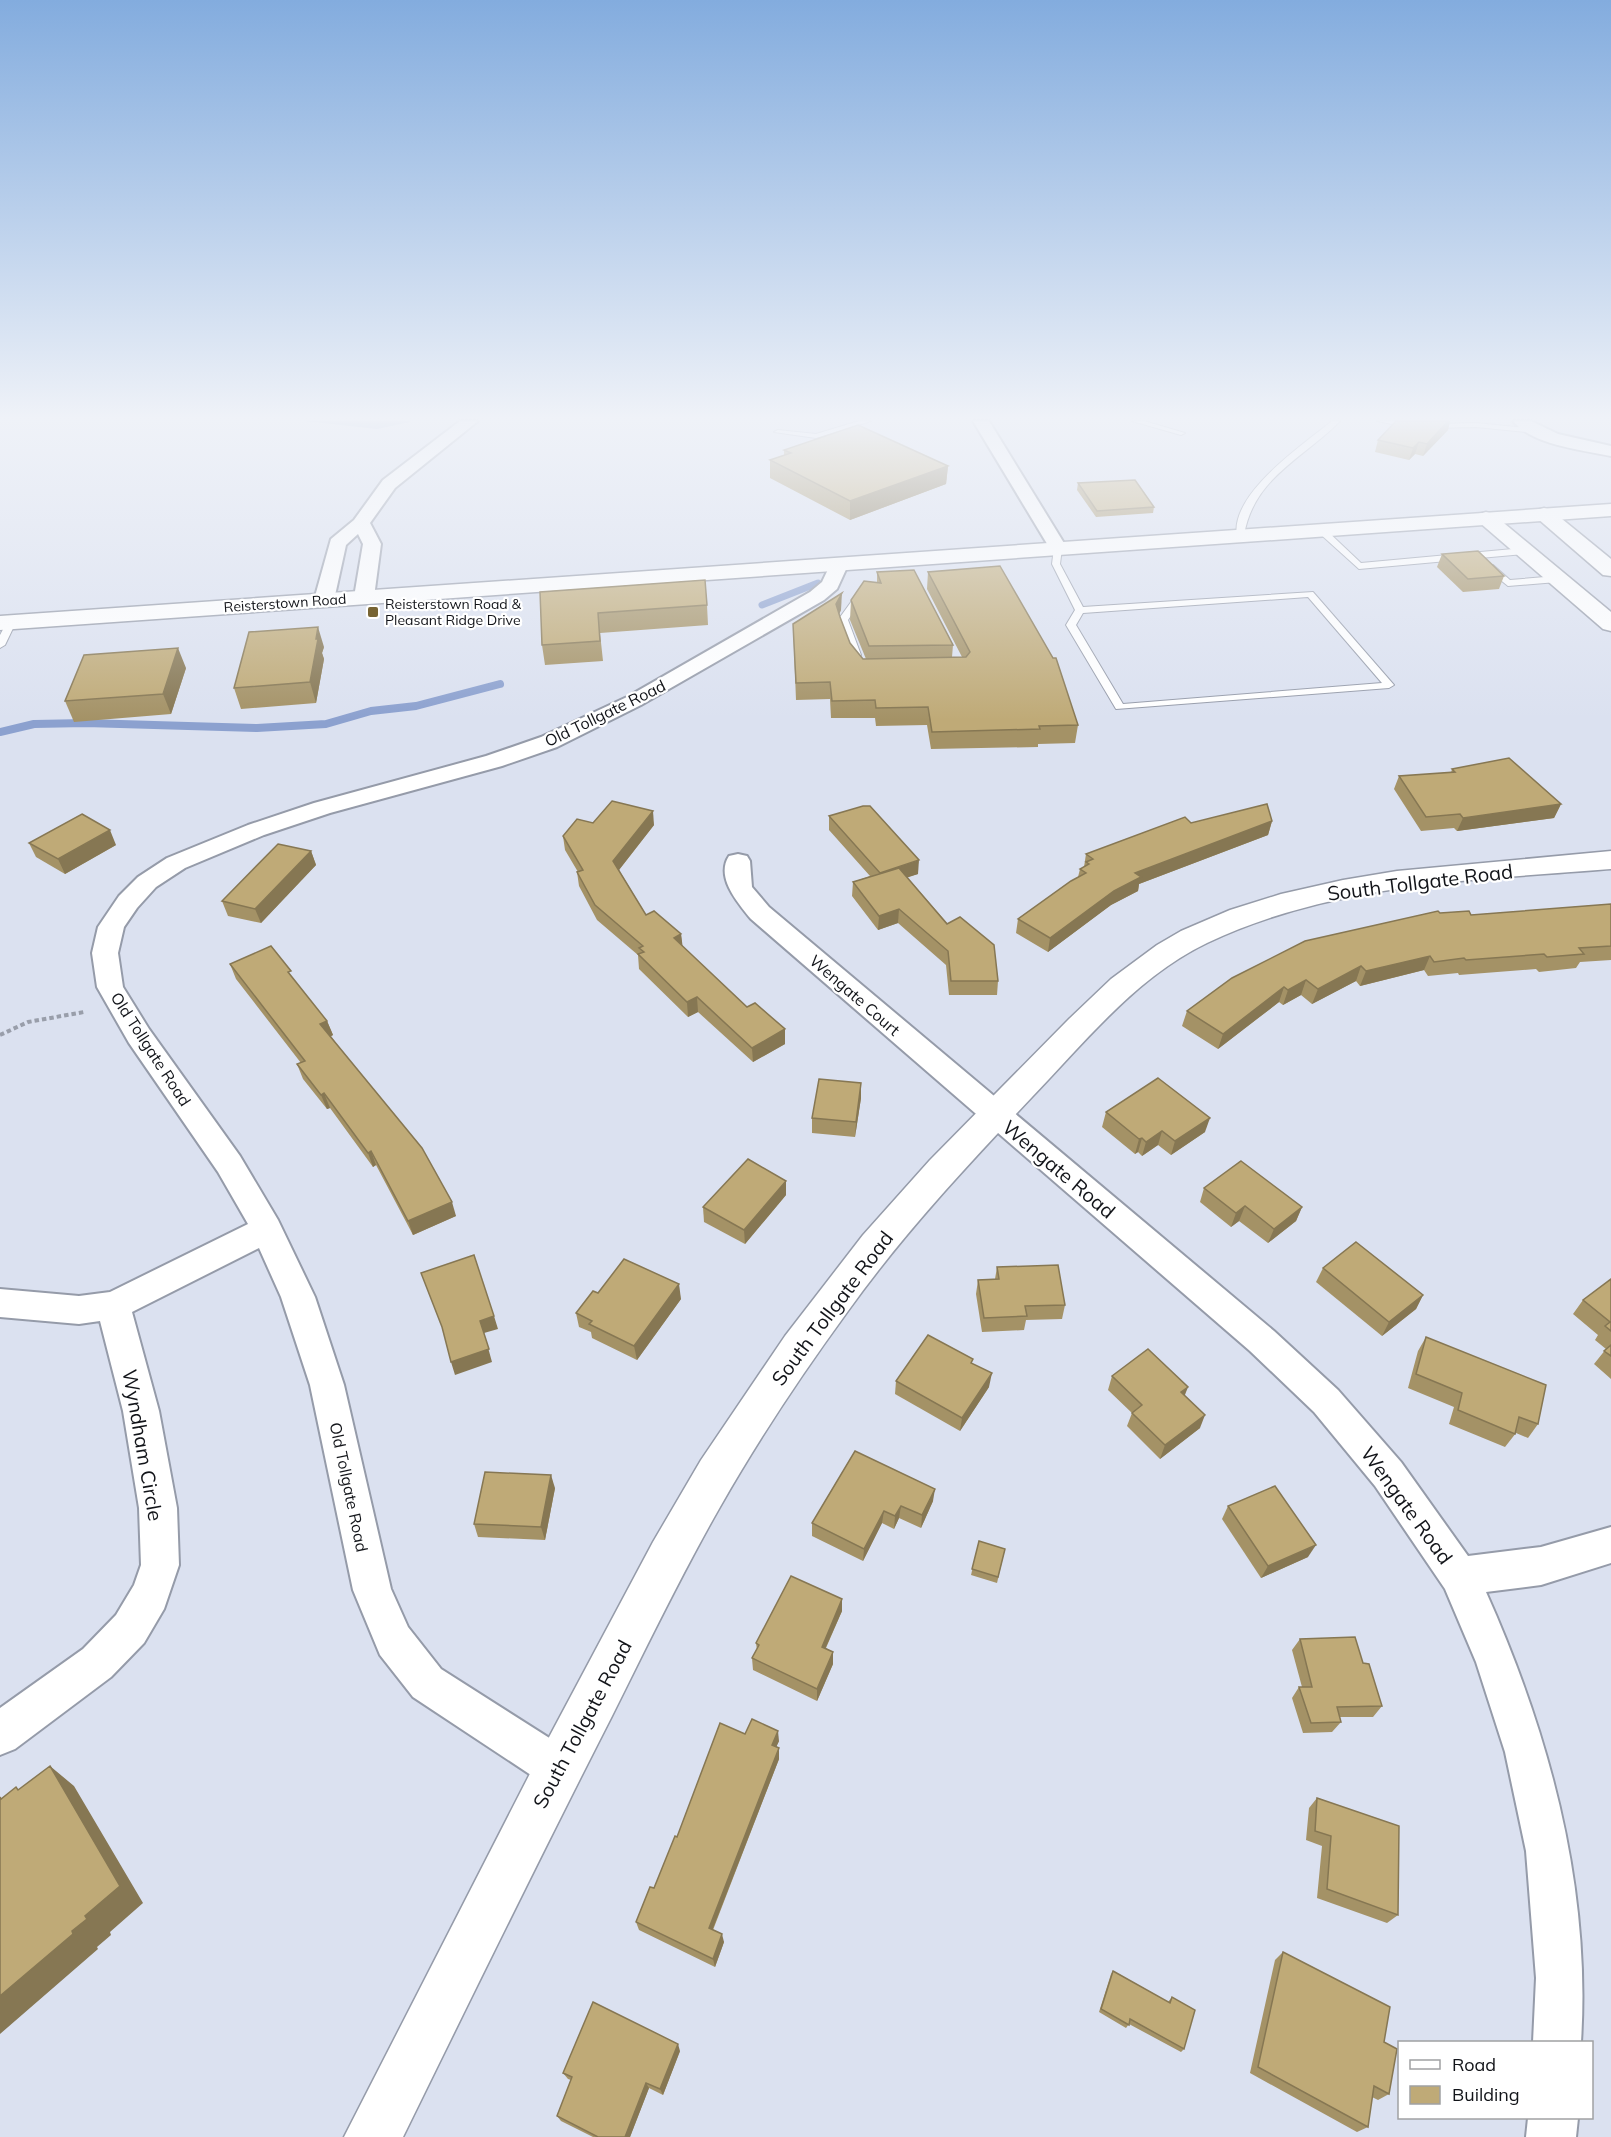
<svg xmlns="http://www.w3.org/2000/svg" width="1611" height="2137" font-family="Mulish,sans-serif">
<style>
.water{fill:#8ca1cf}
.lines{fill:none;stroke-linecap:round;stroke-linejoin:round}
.stream-far1{stroke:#8ca1cf;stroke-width:7}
.stream{stroke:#8ca1cf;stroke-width:8}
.lane-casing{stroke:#959ba9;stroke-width:2}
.street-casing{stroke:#959ba9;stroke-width:4}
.secondary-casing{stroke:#959ba9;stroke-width:3}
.primary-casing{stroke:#959ba9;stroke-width:3}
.path{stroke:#999eaa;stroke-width:4;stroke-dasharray:4.5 3;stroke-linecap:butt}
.lane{fill:#fff;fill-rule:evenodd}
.street{fill:#fff;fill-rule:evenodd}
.secondary{fill:#fff;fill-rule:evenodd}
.primary{fill:#fff;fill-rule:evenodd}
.wall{fill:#a49266}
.shaded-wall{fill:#867753}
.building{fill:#bfaa77;stroke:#867753;stroke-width:1.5}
.poi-dot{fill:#776433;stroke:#fff;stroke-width:2}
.labels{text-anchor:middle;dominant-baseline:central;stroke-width:4.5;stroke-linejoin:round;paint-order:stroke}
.far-street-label{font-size:14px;fill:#121419;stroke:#fff}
.far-poi-label{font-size:14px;fill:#121419;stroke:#fff;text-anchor:start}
.street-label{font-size:16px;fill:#121419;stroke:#fff}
.near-street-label{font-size:20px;fill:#121419;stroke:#fff}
</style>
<rect width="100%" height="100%" fill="#dbe1f0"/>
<path class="water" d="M305 421H409L410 422 377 429Z"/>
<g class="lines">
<path class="stream-far1" d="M762 605 818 583"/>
<path class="stream" d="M0 732 34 724 86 723 257 728 326 724 371 711 416 706 500 684"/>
<defs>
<g id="lane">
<path d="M859 421H871L816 438 774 432 778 430 816 434Z"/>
<path d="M1132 421H1144L1185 433 1181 435Z"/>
<path d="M1332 421H1340C1303 459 1254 477 1244 535L1237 537C1229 494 1303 445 1332 421Z"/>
<path d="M1377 421H1395L1416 426 1412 428Z"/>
<path d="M1476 423 1537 429 1541 431 1537 433 1476 427 1431 428 1427 426 1431 424Z"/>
<path d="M1318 528H1324L1361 563 1524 548 1528 551 1524 554 1359 569 1318 532Z"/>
<path d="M1058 545 1062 548 1060 564 1083 607 1313 592 1394 685 1389 688 1116 709 1066 625 1075 610 1052 564 1054 548ZM1308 597 1382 683 1123 704 1076 625 1083 613Z"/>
<path d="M1487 565H1493L1510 580 1557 576 1561 579 1557 582 1508 586 1487 569Z"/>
<path d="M862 590 866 593 848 620 861 655 856 658 851 655 838 620 859 591Z"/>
<path d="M8 620 16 622 5 645 0 648V635Z"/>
</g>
<g id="street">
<path d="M460 421H478L395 488 370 523 381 544 374 597 371 601H357L354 597 363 544 358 534 346 545 334 600 331 604H317L314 600 331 539 354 520 383 480Z"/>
<path d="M973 421H989L1067 548 1064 552H1052Z"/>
<path d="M1513 421H1531L1558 434 1611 446V456C1583 450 1532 445 1513 421Z"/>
<path d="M839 559 846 561 848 565 837 589 824 600 641 705 557 747 502 766 330 813 264 835 185 868 156 887 137 908 124 927 118 953 123 987 149 1029 240 1156 278 1220 315 1297 344 1385 391 1589 408 1627 441 1669 573 1753 579 1768 573 1783 558 1789 543 1783 413 1697 380 1655 353 1590 310 1385 281 1297 259 1248 132 1312 159 1411 177 1508 179 1565 164 1609 144 1643 111 1677 15 1749 0 1755V1708L83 1649 116 1615 134 1585 141 1565 139 1508 123 1411 100 1321 79 1324 0 1317V1289L79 1296 110 1292 248 1224 218 1172 129 1043 97 987 92 953 98 927 119 896 138 877 167 858 248 825 314 803 486 756 541 737 627 697 810 592 822 582 832 561Z"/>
<path d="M738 854 747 856 750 861 752 887 769 907 1274 1331 1338 1390 1401 1462 1468 1556 1541 1547 1611 1527V1563L1541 1585 1486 1592C1549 1733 1591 1886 1581 2042H1533L1536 1978 1526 1851 1505 1752 1476 1662 1445 1589 1375 1486 1314 1412 1250 1351 751 919C738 903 715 877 729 856Z"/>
<path d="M1528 2118H1578L1576 2137H1526Z"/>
</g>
<g id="secondary">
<path d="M1544 508 1551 510 1611 559V576L1603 575 1537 518 1534 514 1537 510Z"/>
<path d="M1486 512 1493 514 1611 612V631L1603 629 1479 522 1476 518 1479 514Z"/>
<path d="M1611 851V869C1475 880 1333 883 1207 943 1136 977 1085 1042 1032 1097 967 1166 903 1234 848 1311 802 1374 758 1440 720 1507 681 1575 647 1646 612 1716 541 1855 472 1996 403 2137H344L539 1756 653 1542 701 1460 785 1336 863 1235 930 1160 1069 1019 1111 979 1157 945 1181 931 1230 910 1281 894 1343 880 1397 871Z"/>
</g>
<path id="primary" d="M1611 504V516L0 630V616Z"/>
</defs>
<use href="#lane" class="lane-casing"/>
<use href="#street" class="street-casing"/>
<use href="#secondary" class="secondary-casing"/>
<use href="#primary" class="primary-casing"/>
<path class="path" d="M0 1035 28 1022 84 1012"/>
<use href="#lane" class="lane"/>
<use href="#street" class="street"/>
<use href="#secondary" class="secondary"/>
<use href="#primary" class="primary"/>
</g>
<g class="wall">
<path d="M1396 421H1456H1450L1448 430 1423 456 1415 454 1409 460 1375 452 1378 440Z"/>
<path d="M784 450 948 466 946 484 850 520 770 478V460L784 455Z"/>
<path d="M1078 483 1154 507 1153 513 1096 517 1077 490Z"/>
<path d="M1442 554 1504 576 1499 589 1463 592 1437 567Z"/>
<path d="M877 572 953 645 952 657H962L927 589 928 572 1078 725 1075 743 1038 744V747L931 749 927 725 876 726 875 718H831L830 699 796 700 793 624 841 610 839 614 850 643 863 659H866L850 620 851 600 877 583Z"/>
<path d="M540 592 707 605 708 625 600 633 603 661 545 665 542 645Z"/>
<path d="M324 647 322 653 324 659 316 703 241 709 234 688Z"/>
<path d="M186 668 171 714 74 722 65 701Z"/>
<path d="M1452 769 1561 804 1554 818 1457 831 1454 828 1421 831 1394 789 1399 776 1451 773Z"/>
<path d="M829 816 918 874 907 877 998 981 997 995H949L946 965 898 923 878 930 852 896 853 882 870 876 829 830Z"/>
<path d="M1272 821 1268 835 1139 884 1138 891 1111 905 1048 952 1016 933 1018 919 1078 877 1080 869 1084 867 1086 854 1191 823Z"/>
<path d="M593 823 654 825 619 870 646 915 681 934 682 946 747 1007 785 1029V1044L753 1062 698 1012 688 1017 639 969 638 955 597 920 579 886 577 872H578L565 850 563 836Z"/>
<path d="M29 843 116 845 65 874 36 857Z"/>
<path d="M311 851 316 865 261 923 228 916 222 901Z"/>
<path d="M1611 904V960L1580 962 1576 968 1539 972 1536 969 1459 975 1458 973 1428 976 1424 970 1360 986 1356 981 1312 1004 1301 995 1283 1005 1279 1002 1218 1049 1182 1026 1187 1011 1440 913 1471 915Z"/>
<path d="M230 964 293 979 327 1021 333 1035 331 1036 456 1216 413 1235 376 1165 373 1167 330 1108 327 1109 303 1079 297 1064 301 1063 236 979Z"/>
<path d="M861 1083V1098L855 1137 812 1133V1118Z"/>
<path d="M1106 1112 1205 1132 1171 1155 1158 1145 1142 1156 1138 1152 1135 1154 1102 1127Z"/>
<path d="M1204 1188 1302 1207 1296 1221 1268 1243 1239 1221 1231 1227 1200 1202Z"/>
<path d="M786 1195 745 1244 704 1222 703 1207Z"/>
<path d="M997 1267 1065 1305 1062 1319 1026 1320 1024 1330 982 1332 976 1294 978 1280 995 1279Z"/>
<path d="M1323 1268 1423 1295 1416 1309 1382 1336 1316 1282Z"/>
<path d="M1611 1279V1379L1594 1364 1606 1349 1595 1340 1598 1335 1573 1314 1583 1300Z"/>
<path d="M681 1299 637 1360 592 1338 591 1332 579 1327 576 1313Z"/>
<path d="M1426 1337 1538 1424 1528 1438 1516 1433 1505 1447 1449 1424 1454 1407 1408 1388 1418 1351Z"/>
<path d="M972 1363 989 1387 960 1431 895 1394 896 1381Z"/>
<path d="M1112 1376 1185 1396 1200 1428 1160 1459 1127 1426 1132 1413 1108 1390Z"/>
<path d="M855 1451 933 1501 921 1528 899 1518 894 1529 882 1523 863 1561 812 1536V1523Z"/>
<path d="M555 1488 545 1540 478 1537 474 1524Z"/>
<path d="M1228 1506 1308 1557 1261 1578 1222 1519Z"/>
<path d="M979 1541 1005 1549 997 1583 971 1575Z"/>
<path d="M842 1599V1611L826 1648 833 1652V1664L817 1701 753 1670 752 1658 757 1650 756 1643Z"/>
<path d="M1300 1639 1363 1663 1382 1706 1373 1717H1340L1341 1722 1332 1732 1303 1733 1292 1698 1299 1687H1302L1292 1650Z"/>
<path d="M745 1734 779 1741 776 1747 779 1759 713 1930 724 1942 715 1967 639 1930 636 1922 654 1888 677 1837Z"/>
<path d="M1317 1798 1398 1915 1387 1923 1317 1898 1322 1846 1306 1840 1309 1808Z"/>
<path d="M1283 1952 1384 2042 1389 2094 1378 2100 1372 2097 1368 2127 1357 2132 1250 2073 1275 1960Z"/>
<path d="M1113 1971 1168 2002 1172 1997 1184 2049 1181 2052 1129 2024 1126 2028 1099 2012 1111 1974Z"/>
<path d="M680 2051 663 2095 649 2088 630 2137H593L561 2121 557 2116 571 2080 568 2079 563 2073Z"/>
</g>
<g class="shaded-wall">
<path d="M1448 421H1450L1448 430 1423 456 1427 444Z"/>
<path d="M1419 442 1415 454 1409 460 1413 448Z"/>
<path d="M948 466 946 484 850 520V501Z"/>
<path d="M842 593 841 610 836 621V604Z"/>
<path d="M318 627 324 647 322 653 324 659 316 703 310 682Z"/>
<path d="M178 648 186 668 171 714 163 694Z"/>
<path d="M1561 804 1554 818 1457 831 1463 818Z"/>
<path d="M653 811 654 825 615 875 613 861Z"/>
<path d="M1272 821 1268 835 1139 884 1138 891 1111 905 1048 952 1050 938 1135 873Z"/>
<path d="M110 830 116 845 65 874 58 859Z"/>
<path d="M311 851 316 865 261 923 255 909Z"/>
<path d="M919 860 918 874 879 887 880 873Z"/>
<path d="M899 909 898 923 878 930 879 916Z"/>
<path d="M681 934 683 949 674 938Z"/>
<path d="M1430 956 1424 970 1360 986 1366 971Z"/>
<path d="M1361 966 1356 981 1312 1004 1318 989Z"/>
<path d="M1306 980 1301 995 1283 1005 1288 990Z"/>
<path d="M1284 987 1279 1002 1218 1049 1223 1034Z"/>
<path d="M697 997 698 1012 688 1017 687 1002Z"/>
<path d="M327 1021 333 1035 326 1039 320 1024Z"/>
<path d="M785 1029V1044L753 1062 752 1048Z"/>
<path d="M861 1083V1098L855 1137 856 1122Z"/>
<path d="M324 1093 330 1108 327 1109 321 1095Z"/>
<path d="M1210 1118 1205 1132 1171 1155 1175 1141Z"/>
<path d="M1162 1131 1158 1145 1142 1156 1146 1142Z"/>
<path d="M1142 1138 1138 1152 1135 1154 1139 1139Z"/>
<path d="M371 1151 376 1165 373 1167 368 1153Z"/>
<path d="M786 1181V1195L745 1244 744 1230Z"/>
<path d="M452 1202 456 1216 413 1235 408 1221Z"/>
<path d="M1245 1206 1239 1221 1231 1227 1236 1213Z"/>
<path d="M1302 1207 1296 1221 1268 1243 1274 1229Z"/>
<path d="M679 1284 681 1299 637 1360 634 1346Z"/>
<path d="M1423 1295 1416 1309 1382 1336 1389 1322Z"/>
<path d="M494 1316 498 1329 484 1333 492 1362 455 1375 451 1362 480 1321Z"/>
<path d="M992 1373 989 1387 960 1431 962 1418Z"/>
<path d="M1188 1387 1183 1400 1181 1392Z"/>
<path d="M1205 1415 1200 1428 1160 1459 1165 1445Z"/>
<path d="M551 1475 555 1488 545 1540 541 1527Z"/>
<path d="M935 1489 933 1501 921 1528 922 1515Z"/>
<path d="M901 1506 899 1518 894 1529 895 1516Z"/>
<path d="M884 1511 882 1523 863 1561 864 1549Z"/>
<path d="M1316 1545 1308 1557 1261 1578 1268 1566Z"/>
<path d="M842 1599V1611L821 1658 822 1647Z"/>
<path d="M833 1652V1664L817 1701V1689Z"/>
<path d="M778 1731 779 1741 772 1756V1745Z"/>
<path d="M779 1748V1759L710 1936 709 1928Z"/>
<path d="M50 1766 74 1786 143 1903 110 1932 111 1935 97 1947 98 1949 0 2034V1996L72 1931 85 1916Z"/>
<path d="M722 1934 724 1942 715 1967 713 1959Z"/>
<path d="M678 2044 680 2051 663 2095 660 2089Z"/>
<path d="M646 2083 649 2088 630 2137H625Z"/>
</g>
<g class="building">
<path d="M1396 421H1448L1427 444 1419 442 1413 448 1378 440Z"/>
<path d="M858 425 948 466 850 501 770 460 791 453 784 450Z"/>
<path d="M1135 480 1154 507 1097 511 1078 483Z"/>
<path d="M1478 551 1504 576 1468 579 1442 554Z"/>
<path d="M1000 566 1053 658H1056L1078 725 1039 726 1040 729 932 732 928 707 876 708 875 700 832 701 830 682 796 683 793 624 842 593 836 604 840 617 850 643 863 659 966 657 970 652 928 572Z"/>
<path d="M914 570 953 645 869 646 851 600 864 581 881 583 877 572Z"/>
<path d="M705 580 707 605 598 613 600 641 542 645 540 592Z"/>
<path d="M318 627 316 639H318L310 682 234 688 249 632Z"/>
<path d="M178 648 163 694 65 701 84 655Z"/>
<path d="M1509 758 1561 804 1463 818 1460 814 1426 817 1399 776 1455 772 1452 769Z"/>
<path d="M612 801 653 811 613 861 646 915 654 911 681 934 674 938 747 1007 755 1003 785 1029 752 1048 697 997 687 1002 638 954 644 952 639 948 643 946 595 905 577 872 583 870 563 836 577 819 593 823Z"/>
<path d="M1267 804 1272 821 1135 873 1141 877 1114 891 1050 938 1018 919 1071 881 1086 873 1080 869 1089 864 1086 862 1093 859 1086 854 1185 817 1191 823Z"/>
<path d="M863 806H870L919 860 880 873 829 816Z"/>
<path d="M82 814 110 830 58 859 29 843Z"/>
<path d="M278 844 311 851 255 909 222 901Z"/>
<path d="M899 868 947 924 960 917 994 945 998 981H951L948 951 899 909 879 916 853 882Z"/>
<path d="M1611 904V946L1579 948 1584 954 1547 957 1544 954 1466 960 1464 958 1434 962 1430 956 1366 971 1361 966 1318 989 1306 980 1288 990 1284 987 1223 1034 1187 1011 1232 978 1305 941 1438 911 1440 913 1469 911 1471 915Z"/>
<path d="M271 946 291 971 288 972 327 1021 320 1024 422 1148 452 1202 408 1221 371 1151 368 1153 324 1093 321 1095 297 1064 305 1061 230 964Z"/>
<path d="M1158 1078 1210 1118 1175 1141 1162 1131 1146 1142 1142 1138 1139 1139 1106 1112Z"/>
<path d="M819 1079 861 1083 856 1122 812 1118Z"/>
<path d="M748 1159 786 1181 744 1230 703 1207Z"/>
<path d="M1241 1161 1302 1207 1274 1229 1245 1206 1236 1213 1204 1188Z"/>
<path d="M1356 1242 1423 1295 1389 1322 1323 1268Z"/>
<path d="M474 1255 494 1316 480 1321 489 1349 451 1362 442 1327 421 1273Z"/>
<path d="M624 1259 679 1284 634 1346 589 1324 592 1321 576 1313 593 1291 598 1293Z"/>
<path d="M1058 1265 1065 1305 1025 1306 1027 1316 984 1318 978 1280 999 1279 997 1267Z"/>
<path d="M1611 1279V1331L1605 1326 1610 1322 1583 1300Z"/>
<path d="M928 1335 973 1359 971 1363 992 1373 962 1418 896 1381Z"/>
<path d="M1426 1337 1546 1385 1538 1424 1519 1417 1515 1434 1458 1410 1462 1393 1416 1374Z"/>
<path d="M1611 1345V1356L1604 1351Z"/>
<path d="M1148 1349 1188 1387 1181 1392 1205 1415 1165 1445 1132 1413 1142 1405 1112 1376Z"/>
<path d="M855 1451 935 1489 922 1515 901 1506 895 1516 884 1511 864 1549 812 1523Z"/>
<path d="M485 1472 551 1475 541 1527 474 1524Z"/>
<path d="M1275 1486 1316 1545 1268 1566 1228 1506Z"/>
<path d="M979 1541 1005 1549 998 1577 972 1569Z"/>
<path d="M791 1576 842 1599 822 1647 833 1652 817 1689 752 1658 759 1645 756 1643Z"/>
<path d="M1355 1637 1363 1663 1369 1664 1382 1706 1337 1707 1341 1722 1311 1723 1299 1687H1312L1300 1639Z"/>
<path d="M752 1719 778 1731 772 1745 779 1748 709 1928 722 1934 713 1959 636 1922 650 1887 654 1888 675 1836 677 1837 720 1723 745 1734Z"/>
<path d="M50 1766 120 1886 85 1916 87 1919 72 1931 73 1934 0 1996V1797L1 1799 16 1787 18 1790Z"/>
<path d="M1317 1798 1399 1826 1398 1915 1327 1889 1331 1836 1315 1831Z"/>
<path d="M1283 1952 1390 2007 1384 2042 1397 2049 1389 2094 1374 2086 1368 2127 1258 2067Z"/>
<path d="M1113 1971 1170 2003 1172 1997 1195 2010 1184 2049 1130 2019 1129 2025 1101 2009Z"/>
<path d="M593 2002 678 2044 660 2089 646 2083 625 2137H598L557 2116 572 2077 563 2073Z"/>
</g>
<linearGradient id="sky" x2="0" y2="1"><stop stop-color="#83acde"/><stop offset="0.58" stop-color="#eff2f8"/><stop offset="1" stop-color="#eff2f8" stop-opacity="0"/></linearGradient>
<rect width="1611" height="720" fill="url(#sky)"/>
<rect class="poi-dot" x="367" y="606" width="12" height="12" rx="3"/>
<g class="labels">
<g class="far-street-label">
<text transform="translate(285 603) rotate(-4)">Reisterstown Road</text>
</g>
<g class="far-poi-label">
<text x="385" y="604">Reisterstown Road &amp;<tspan x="385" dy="16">Pleasant Ridge Drive</tspan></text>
</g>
<g class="street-label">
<text transform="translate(605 713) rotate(-26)">Old Tollgate Road</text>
<text transform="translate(855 995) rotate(41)">Wengate Court</text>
<text transform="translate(151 1049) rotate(57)">Old Tollgate Road</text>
<text transform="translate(349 1487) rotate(78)">Old Tollgate Road</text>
</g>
<g class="near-street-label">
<text transform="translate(1420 882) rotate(-7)">South Tollgate Road</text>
<text transform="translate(1059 1169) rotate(40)">Wengate Road</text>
<text transform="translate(832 1308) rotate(-53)">South Tollgate Road</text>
<text transform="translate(143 1445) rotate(80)">Wyndham Circle</text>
<text transform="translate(1407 1505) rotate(54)">Wengate Road</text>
<text transform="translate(582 1724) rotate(-62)">South Tollgate Road</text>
</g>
</g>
<rect x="1398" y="2041" width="195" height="78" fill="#ffffff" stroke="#a0a1a3" stroke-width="1.5"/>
<rect x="1410" y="2060" width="30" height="9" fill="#ffffff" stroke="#a0a1a3" stroke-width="1.5"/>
<text x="1452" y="2071" font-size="18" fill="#121419">Road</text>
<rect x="1410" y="2086" width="30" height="18" fill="#bfaa77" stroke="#a0a1a3" stroke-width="1.5"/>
<text x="1452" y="2101" font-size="18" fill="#121419">Building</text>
</svg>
